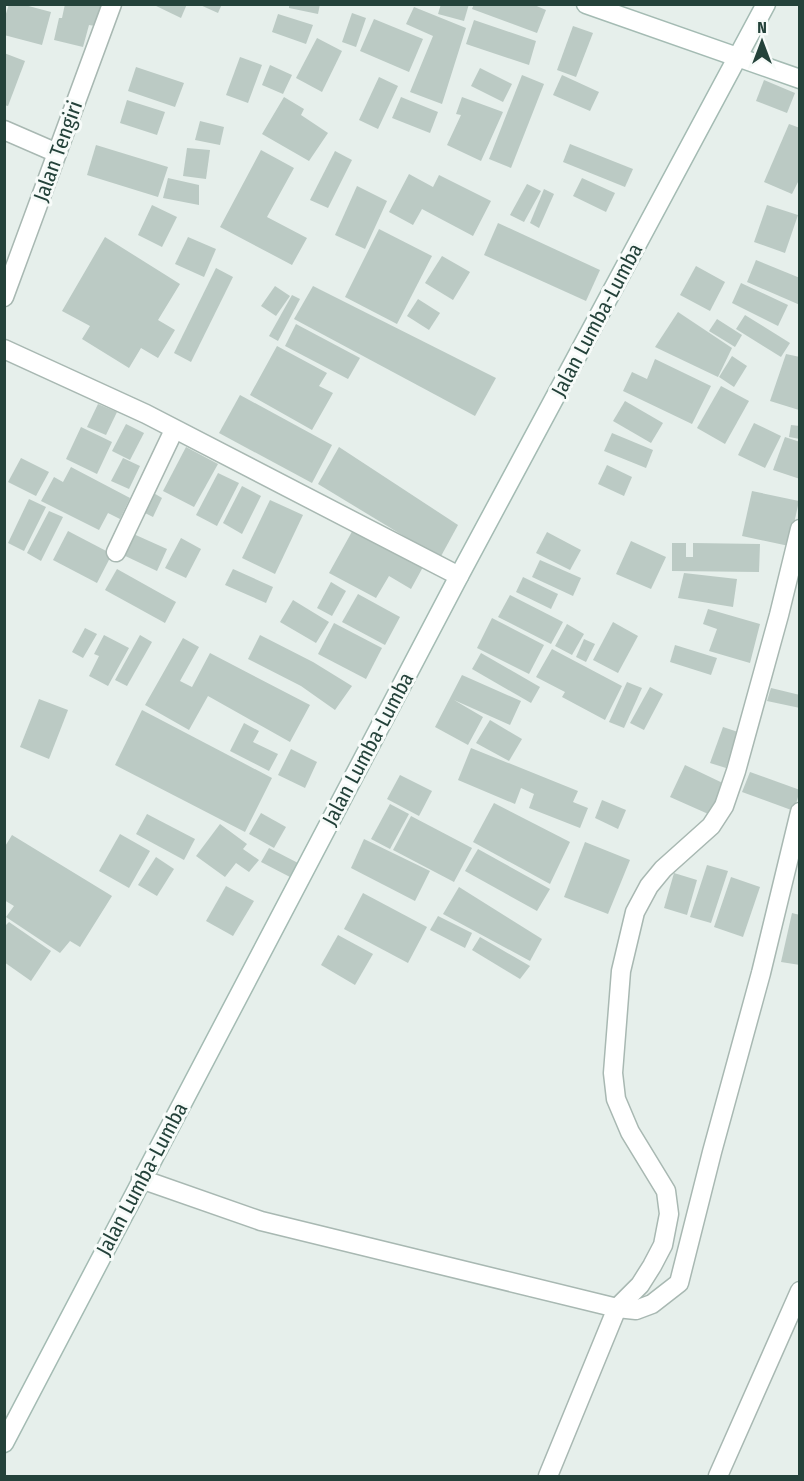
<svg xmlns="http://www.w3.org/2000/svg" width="804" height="1481" font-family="'Fira Sans Condensed',sans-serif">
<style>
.building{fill:#bbcac4}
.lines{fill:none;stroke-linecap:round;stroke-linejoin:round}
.street-casing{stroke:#a8b8b2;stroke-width:21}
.secondary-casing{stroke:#a4bbb3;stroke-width:21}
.street{stroke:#fff;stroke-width:18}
.secondary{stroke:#fff;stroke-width:18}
.labels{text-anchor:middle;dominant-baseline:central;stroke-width:6;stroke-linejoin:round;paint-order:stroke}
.street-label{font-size:21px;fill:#24423a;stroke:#f7fbf9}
</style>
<rect width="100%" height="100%" fill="#e6efeb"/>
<g class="building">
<path d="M9 4H21L51 12 42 45 4 35V20Z"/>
<path d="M65 4H100L108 6 101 27 89 25 83 47 54 40 59 18H62Z"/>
<path d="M152 4H187L181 18Z"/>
<path d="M198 4H222L218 13Z"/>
<path d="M289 4H320L318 14 289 8Z"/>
<path d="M441 4H469L464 21 438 14Z"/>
<path d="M474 4H532L546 10 537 33 472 9Z"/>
<path d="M414 7 466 28 442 104 410 92 433 36 406 24Z"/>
<path d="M352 13 366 18 356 47 342 42Z"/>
<path d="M278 14 313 25 306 44 272 32Z"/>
<path d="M374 19 423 39 409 72 360 51Z"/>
<path d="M474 20 536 41 529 65 466 44Z"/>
<path d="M573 26 593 33 576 77 557 70Z"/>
<path d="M317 38 342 51 322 92 296 78Z"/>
<path d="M4 53 25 61 8 106 4 105Z"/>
<path d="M240 57 262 65 248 103 226 95Z"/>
<path d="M270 65 292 75 283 94 262 85Z"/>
<path d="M136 67 184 83 175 107 128 91Z"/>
<path d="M480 68 512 84 503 102 471 86Z"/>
<path d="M522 75 544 84 511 168 489 159Z"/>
<path d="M562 75 599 92 590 111 553 95Z"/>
<path d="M379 77 398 86 378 129 359 120Z"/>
<path d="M764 80 795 93 787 113 756 101Z"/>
<path d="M284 97 304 109 301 115 328 133 309 161 262 134Z"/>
<path d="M401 97 438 112 430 133 392 118Z"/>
<path d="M462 97 503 112 481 161 447 145 461 115 456 114Z"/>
<path d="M127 100 165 112 157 135 120 123Z"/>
<path d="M200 121 224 127 220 145 195 140Z"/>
<path d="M789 124 800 128V178L792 194 764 182Z"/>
<path d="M570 144 633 169 625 187 563 162Z"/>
<path d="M96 145 168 167 158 197 87 175Z"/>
<path d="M187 148 210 150 206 179 183 176Z"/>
<path d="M261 150 294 168 267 217 307 238 292 265 220 227Z"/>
<path d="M335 151 352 160 328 208 310 200Z"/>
<path d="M409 174 433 187 439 175 491 201 473 236 422 209 413 225 389 212Z"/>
<path d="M168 178 199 185V205L163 198Z"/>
<path d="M582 178 615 193 606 212 573 196Z"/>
<path d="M527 184 541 191 524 222 510 215Z"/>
<path d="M357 186 387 201 365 249 335 235Z"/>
<path d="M544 189 554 194 539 228 530 223Z"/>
<path d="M152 205 177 217 162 247 138 235Z"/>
<path d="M767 205 798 215 785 253 754 242Z"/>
<path d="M498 223 600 270 586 301 484 255Z"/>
<path d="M379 229 432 256 397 324 345 297Z"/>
<path d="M105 237 180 284 158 320 175 330 158 358 141 348 129 368 82 339 90 326 62 311Z"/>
<path d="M188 237 216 249 204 277 175 264Z"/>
<path d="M442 256 470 272 453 300 425 283Z"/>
<path d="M756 260 800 278V305L747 282Z"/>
<path d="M696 266 725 282 710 311 680 295Z"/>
<path d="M216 268 233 277 191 362 174 353Z"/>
<path d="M741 283 788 305 778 326 732 303Z"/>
<path d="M275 286 290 296 276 316 261 306Z"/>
<path d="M313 286 496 378 475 416 294 319Z"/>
<path d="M292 295 300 299 278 341 269 336Z"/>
<path d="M418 299 440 313 429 330 407 316Z"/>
<path d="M678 312 732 348 718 377 655 347Z"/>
<path d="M745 315 790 343 781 357 736 329Z"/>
<path d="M717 319 742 335 735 347 709 331Z"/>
<path d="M296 324 360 358 348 379 285 346Z"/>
<path d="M277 346 327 373 319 386 333 393 312 430 250 395Z"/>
<path d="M786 354 800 357 799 410 770 401Z"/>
<path d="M732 356 747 366 734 387 719 377Z"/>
<path d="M655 359 711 386 692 424 623 391 632 372 647 379Z"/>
<path d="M721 386 749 401 725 444 697 428Z"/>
<path d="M240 395 332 445 312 483 219 433Z"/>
<path d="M625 401 663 423 651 443 613 421Z"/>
<path d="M98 404 117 412 106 435 87 427Z"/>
<path d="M754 423 781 436 765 468 738 455Z"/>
<path d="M126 424 144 433 130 460 112 451Z"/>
<path d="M791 425 800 426V439L789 437Z"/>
<path d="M81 427 112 442 97 474 66 459Z"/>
<path d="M612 433 653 450 646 468 604 451Z"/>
<path d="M785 437 800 442V479L773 470Z"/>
<path d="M186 447 218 464 194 507 163 491Z"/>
<path d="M339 447 458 525 440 558 318 484Z"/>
<path d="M21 458 49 472 36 496 8 482Z"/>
<path d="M123 458 140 466 129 489 111 481Z"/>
<path d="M607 465 632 477 624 496 598 484Z"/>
<path d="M71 467 130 498 120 519 108 513 99 530 41 501 54 477 63 482Z"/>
<path d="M218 473 239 483 217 526 196 515Z"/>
<path d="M242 486 261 496 242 534 223 523Z"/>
<path d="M752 491 799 501 789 546 742 536Z"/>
<path d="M152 492 162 498 153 517 141 511Z"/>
<path d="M29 499 46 507 24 551 8 543Z"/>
<path d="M270 500 303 515 275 574 242 558Z"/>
<path d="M49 511 63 517 41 561 27 553Z"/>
<path d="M354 528 423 567 411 589 389 576 376 598 329 573Z"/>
<path d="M68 531 112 554 97 583 53 560Z"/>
<path d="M129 532 167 549 157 571 119 553Z"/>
<path d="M547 532 581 550 570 570 536 553Z"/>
<path d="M181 538 201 549 186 578 165 568Z"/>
<path d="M631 541 666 557 651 589 616 574Z"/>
<path d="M672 543H686V557H693V543L760 544 759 572 672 571Z"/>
<path d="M540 560 581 578 573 596 532 577Z"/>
<path d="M117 569 176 602 165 623 105 590Z"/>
<path d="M233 569 273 587 266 603 225 585Z"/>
<path d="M684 573 737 579 733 607 678 598Z"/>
<path d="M523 577 558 594 551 609 516 592Z"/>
<path d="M331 582 346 591 332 616 317 608Z"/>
<path d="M358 594 400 617 385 645 342 622Z"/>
<path d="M510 595 563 622 551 644 498 617Z"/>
<path d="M293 600 329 622 316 643 280 622Z"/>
<path d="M708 609 760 624 750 663 709 651 717 629 703 624Z"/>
<path d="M492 618 544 645 529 674 477 648Z"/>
<path d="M613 622 638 636 618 673 593 660Z"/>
<path d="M334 623 382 648 366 679 318 654Z"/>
<path d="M567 624 584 634 572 655 555 646Z"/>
<path d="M85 628 97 634 83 658 72 652Z"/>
<path d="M104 635 129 648 108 686 89 676 99 656 94 654Z"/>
<path d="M140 635 152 642 127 686 115 680Z"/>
<path d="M260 635 313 662 352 686 335 710 301 686 248 659Z"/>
<path d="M183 638 199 647 180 681 192 687 210 653 310 705 290 742 208 696 189 730 145 705Z"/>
<path d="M584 639 595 644 586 662 576 657Z"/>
<path d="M675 645 717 658 711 675 670 662Z"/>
<path d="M552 649 622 686 605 720 562 697 565 692 536 677Z"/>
<path d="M481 653 540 687 531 703 472 669Z"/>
<path d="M462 675 521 701 510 725 454 700 483 717 468 745 435 727Z"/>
<path d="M627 682 642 688 624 728 609 722Z"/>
<path d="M650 687 663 694 644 730 630 723Z"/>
<path d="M771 688 800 695V708L767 701Z"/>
<path d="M39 699 68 710 49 759 20 747Z"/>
<path d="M142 710 272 778 245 832 115 765Z"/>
<path d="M490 720 522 739 509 761 476 743Z"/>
<path d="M244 723 259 731 253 742 278 754 269 771 230 751Z"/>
<path d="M723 727 738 732 726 768 710 763Z"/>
<path d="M471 748 578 791 573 802 588 808 580 828 529 808 534 794 521 788 515 804 458 780Z"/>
<path d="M291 749 317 762 305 788 278 775Z"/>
<path d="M685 765 729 786 715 817 670 797Z"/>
<path d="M750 772 800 790 794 811 742 792Z"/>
<path d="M400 775 432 791 419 816 387 799Z"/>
<path d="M602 800 626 810 618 829 595 818Z"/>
<path d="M494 803 570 842 550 884 473 842Z"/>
<path d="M390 804 409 814 390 849 371 839Z"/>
<path d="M261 813 286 827 274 848 249 834Z"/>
<path d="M147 814 195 839 184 860 136 834Z"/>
<path d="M411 816 472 848 454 882 393 850Z"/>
<path d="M220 824 247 844 243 849 259 860 249 872 236 863 225 877 196 856Z"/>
<path d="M120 834 150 851 129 888 99 871Z"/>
<path d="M12 835 112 896 80 947 70 941 60 953 6 917 14 906 4 900V848Z"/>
<path d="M364 839 430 871 415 901 351 868Z"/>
<path d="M585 842 630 860 608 914 564 897Z"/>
<path d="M269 848 298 863 290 877 261 862Z"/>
<path d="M478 849 550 889 537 911 465 871Z"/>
<path d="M156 857 174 869 157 896 138 885Z"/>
<path d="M707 865 728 871 711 923 690 917Z"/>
<path d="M674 873 697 880 687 915 664 908Z"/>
<path d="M731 877 760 887 743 937 714 927Z"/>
<path d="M226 886 254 901 233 936 206 921Z"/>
<path d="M459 887 542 939 530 961 443 914Z"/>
<path d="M363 893 427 927 408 963 344 929Z"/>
<path d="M792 913 800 915V965L781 962Z"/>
<path d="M438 916 472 933 465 948 430 930Z"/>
<path d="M9 922 51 951 31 981 4 962V927Z"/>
<path d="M338 935 373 954 355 985 321 965Z"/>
<path d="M480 937 530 966 520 979 472 950Z"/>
</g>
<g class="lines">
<defs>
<g id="street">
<path d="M4 130 57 153"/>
<path d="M4 297 112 4"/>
<path d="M4 349 146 414 459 576"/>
<path d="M116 552 174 430"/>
<path d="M141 1179 261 1221 617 1308 636 1310 652 1304 679 1283 712 1152 761 973 800 812"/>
<path d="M548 1476 617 1308 640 1285 652 1266 663 1245 669 1214 666 1191 630 1132 616 1099 613 1073 621 971 635 912 649 886 663 869 711 826 724 806 736 771 779 615 800 529"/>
<path d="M718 1476 800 1291"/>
</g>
<g id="secondary">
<path d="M586 4 800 79"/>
<path d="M4 1443 459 576 766 4"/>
</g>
</defs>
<use href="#street" class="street-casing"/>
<use href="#secondary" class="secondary-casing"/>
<use href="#street" class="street"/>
<use href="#secondary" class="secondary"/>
</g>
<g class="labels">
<g class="street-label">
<text transform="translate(58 151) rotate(-70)">Jalan Tengiri</text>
<text transform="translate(597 320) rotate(-62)">Jalan Lumba-Lumba</text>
<text transform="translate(368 749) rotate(-62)">Jalan Lumba-Lumba</text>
<text transform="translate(142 1179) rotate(-62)">Jalan Lumba-Lumba</text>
</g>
</g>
<rect width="804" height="1481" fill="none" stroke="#24423a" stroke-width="12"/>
<g transform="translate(762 42)" stroke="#f7fbf9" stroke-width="4.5" paint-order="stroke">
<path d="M0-4.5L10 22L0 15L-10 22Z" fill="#24423a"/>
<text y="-9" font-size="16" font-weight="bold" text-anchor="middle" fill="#24423a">N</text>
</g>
</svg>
